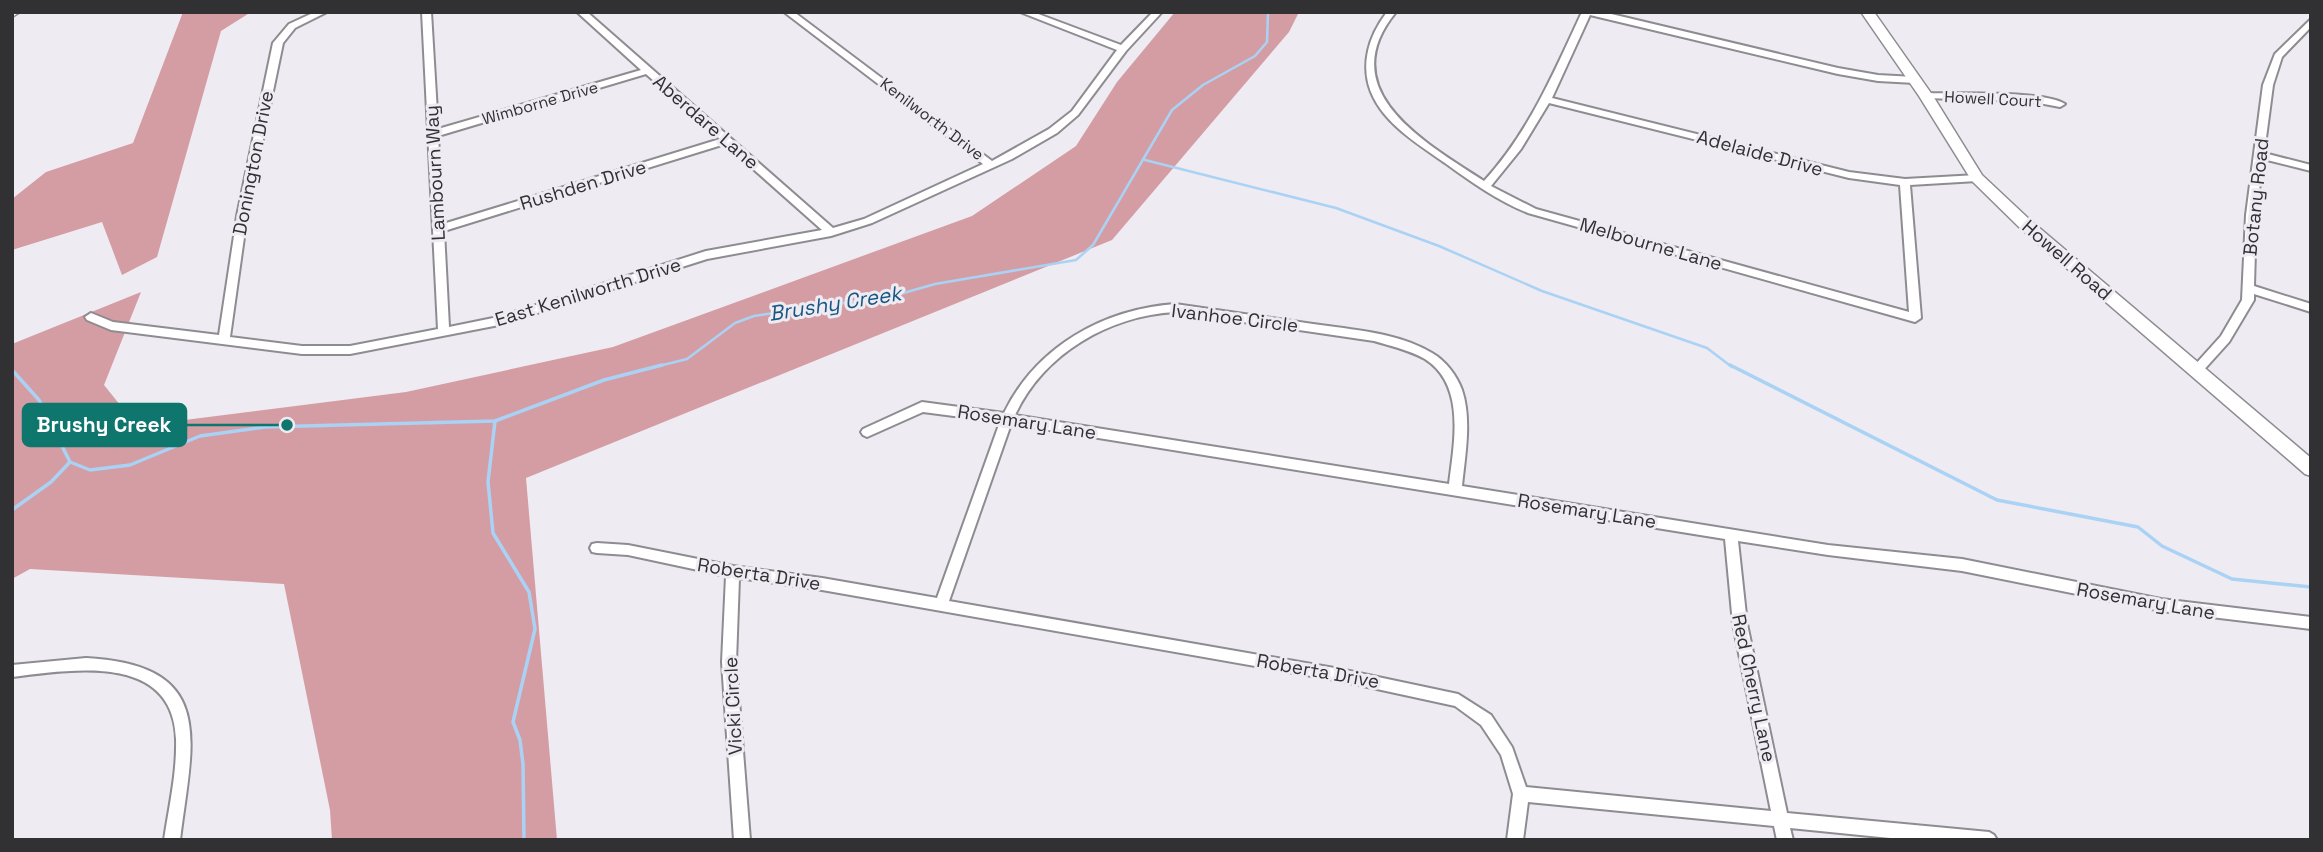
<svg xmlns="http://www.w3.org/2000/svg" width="2323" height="852" font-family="'Space Grotesk',sans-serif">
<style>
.forest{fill:#d49da4}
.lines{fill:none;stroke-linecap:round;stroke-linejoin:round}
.stream-far1{stroke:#aad2f5;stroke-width:2.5}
.stream{stroke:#aad2f5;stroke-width:3.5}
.street-casing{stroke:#8e8c91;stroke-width:4}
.secondary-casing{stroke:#8e8c91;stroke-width:3}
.street{fill:#fff;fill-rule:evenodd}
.secondary{fill:#fff;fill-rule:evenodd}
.labels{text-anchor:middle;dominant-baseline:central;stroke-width:6;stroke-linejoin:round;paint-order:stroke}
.far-street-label{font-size:16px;fill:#313032;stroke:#eeebf2}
.street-label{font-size:19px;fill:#313032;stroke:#eeebf2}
.water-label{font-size:21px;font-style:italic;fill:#185682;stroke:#eeebf2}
.leader{fill:none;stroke:#0f766e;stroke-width:2.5}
.callout-dot{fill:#0f766e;stroke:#eeebf2;stroke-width:2.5}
.callout{fill:#0f766e;stroke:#0f766e;stroke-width:2.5}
.callout-label{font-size:21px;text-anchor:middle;font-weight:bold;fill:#fff}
</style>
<rect width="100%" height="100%" fill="#eeebf2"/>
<g class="forest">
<path d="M183 12H251L221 31 157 257 122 275 102 222 12 250V199L46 172 133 143Z"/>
<path d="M1175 12H1299L1289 32 1112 240 526 478 557 840H332L330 810 284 584 30 569 12 579V344L141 292 104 385 137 426 406 392 613 347 972 216 1076 146 1117 82Z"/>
</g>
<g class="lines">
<g class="stream-far1">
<path d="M1145 160 1336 208 1439 246 1542 291 1707 348 1732 367"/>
<path d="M655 367 687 359 735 323 754 316 893 296 935 284 1076 260 1093 245 1172 110 1203 85 1255 56 1267 42 1268 12"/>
</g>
<g class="stream">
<path d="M1730 365 1997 500 2138 527 2162 546 2232 579 2311 587"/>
<path d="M12 370 39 400 70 462 90 470 130 465 200 436 265 427 495 421 604 380 662 365"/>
<path d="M495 421 488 482 493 533 529 592 535 629 513 722 520 740 523 764 524 840"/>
<path d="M12 510 51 482 70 462"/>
</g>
<defs>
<g id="street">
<path d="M315 12H327L295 28 283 43 247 216 230 337 302 346H350L438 329 422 12H431L438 129 641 70 577 12H587L833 228 864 219 983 164 784 12H794L992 161 1049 129 1072 111 1117 50 1020 12H1033L1121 45 1153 12H1162L1126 51 1078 115 1057 133 1012 159 872 223 831 236 707 259 499 325 350 354H302L111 330 87 320 85 317 91 313 113 322 219 335 237 216 273 43 289 24ZM646 74 720 139 443 224 438 136ZM725 144 822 230 706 251 498 317 449 327 444 231Z"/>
<path d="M1387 12H1396C1331 91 1426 143 1484 181 1529 132 1554 72 1582 12H1603L1838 68 1878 75 1915 77 1920 80 1915 83 1878 81 1838 74 1590 15 1552 98 1849 172 1905 179 1977 175 1982 178 1977 181 1910 185 1921 318 1915 322 1528 213C1498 201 1471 182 1445 163 1406 136 1356 106 1368 51 1371 37 1378 24 1387 12ZM1549 103 1849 178 1900 185 1909 312 1536 209 1491 186 1521 149Z"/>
<path d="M2311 19V27L2282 57 2273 85 2264 153 2311 165V171L2263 159 2256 215 2254 286 2311 304V312L2254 294V300L2229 342 2201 373H2193L2191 370 2193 367 2221 336 2242 300 2246 215 2263 85 2275 54Z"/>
<path d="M1926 93C1956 94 2043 90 2065 104L2060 107 2028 101 1923 98V94Z"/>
<path d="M1175 304C1221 311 1267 317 1313 324 1353 330 1397 332 1432 353 1446 361 1457 376 1462 390 1472 420 1465 456 1462 486L1828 545 1962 559 2161 599 2311 617V629L2161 611 1962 571 1828 555 1738 541 1747 624 1787 813 1989 832 1994 835 1997 840H1910L1790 828 1793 840H1777L1774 826 1528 802 1523 840H1507L1513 794 1501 755 1481 725 1455 706 1340 681 822 590 739 578 736 662 750 840H734L722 662 726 576 628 555 597 553 592 552 590 548 592 544 597 543 628 545 733 566 822 578 937 598 1000 422 923 412 867 437 863 435 861 432 863 429 922 402 1004 413C1036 347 1103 309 1175 304ZM1175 312 1374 341C1391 346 1409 350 1425 359 1466 385 1454 443 1449 484L1015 415C1044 353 1109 316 1175 312ZM1011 424 1725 539 1733 624 1771 811 1526 787 1512 747 1491 715 1458 694 1340 669 949 601Z"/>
<path d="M86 658C219 665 192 742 180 840H164C169 806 177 773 176 739 173 652 71 670 12 677V665Z"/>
</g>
<g id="secondary">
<path d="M12 12H20L12 17Z"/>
<path d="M1861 12H1874L1933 96 1982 175 2030 220 2311 458V476L2305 474 2020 228 1972 181 1919 96Z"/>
</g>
</defs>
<use href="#street" class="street-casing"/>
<use href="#secondary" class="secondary-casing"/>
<use href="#street" class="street"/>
<use href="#secondary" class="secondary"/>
</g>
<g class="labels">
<g class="far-street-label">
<text transform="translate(1993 99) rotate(3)">Howell Court</text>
<text transform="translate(540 103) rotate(-16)">Wimborne Drive</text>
<text transform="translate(932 119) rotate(37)">Kenilworth Drive</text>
</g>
<g class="street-label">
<text transform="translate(706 122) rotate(41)">Aberdare Lane</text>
<text transform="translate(1760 153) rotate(15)">Adelaide Drive</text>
<text transform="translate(253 163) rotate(-79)">Donington Drive</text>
<text transform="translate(435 173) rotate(-93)">Lambourn Way</text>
<text transform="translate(583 185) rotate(-17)">Rushden Drive</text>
<text transform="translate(2256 197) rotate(-84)">Botany Road</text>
<text transform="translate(1651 244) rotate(16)">Melbourne Lane</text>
<text transform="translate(2067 260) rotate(41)">Howell Road</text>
<text transform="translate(588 292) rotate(-17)">East Kenilworth Drive</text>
<text transform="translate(1235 318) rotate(7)">Ivanhoe Circle</text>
<text transform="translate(1027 422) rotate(9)">Rosemary Lane</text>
<text transform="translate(1587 511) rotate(9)">Rosemary Lane</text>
<text transform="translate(759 574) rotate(9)">Roberta Drive</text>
<text transform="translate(2146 601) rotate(10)">Rosemary Lane</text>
<text transform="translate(1318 671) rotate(10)">Roberta Drive</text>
<text transform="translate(1754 688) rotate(78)">Red Cherry Lane</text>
<text transform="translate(733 706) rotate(-93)">Vicki Circle</text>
</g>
<g class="water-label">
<text transform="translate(835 303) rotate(-9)">Brushy Creek</text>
</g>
</g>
<path class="leader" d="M287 425L186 425"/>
<circle class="callout-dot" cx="287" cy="425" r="7"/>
<rect class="callout" x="23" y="404" width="163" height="42" rx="7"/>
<g class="callout-label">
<text x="104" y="432">Brushy Creek</text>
</g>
<rect width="2323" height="852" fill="none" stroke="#313032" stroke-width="28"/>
</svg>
